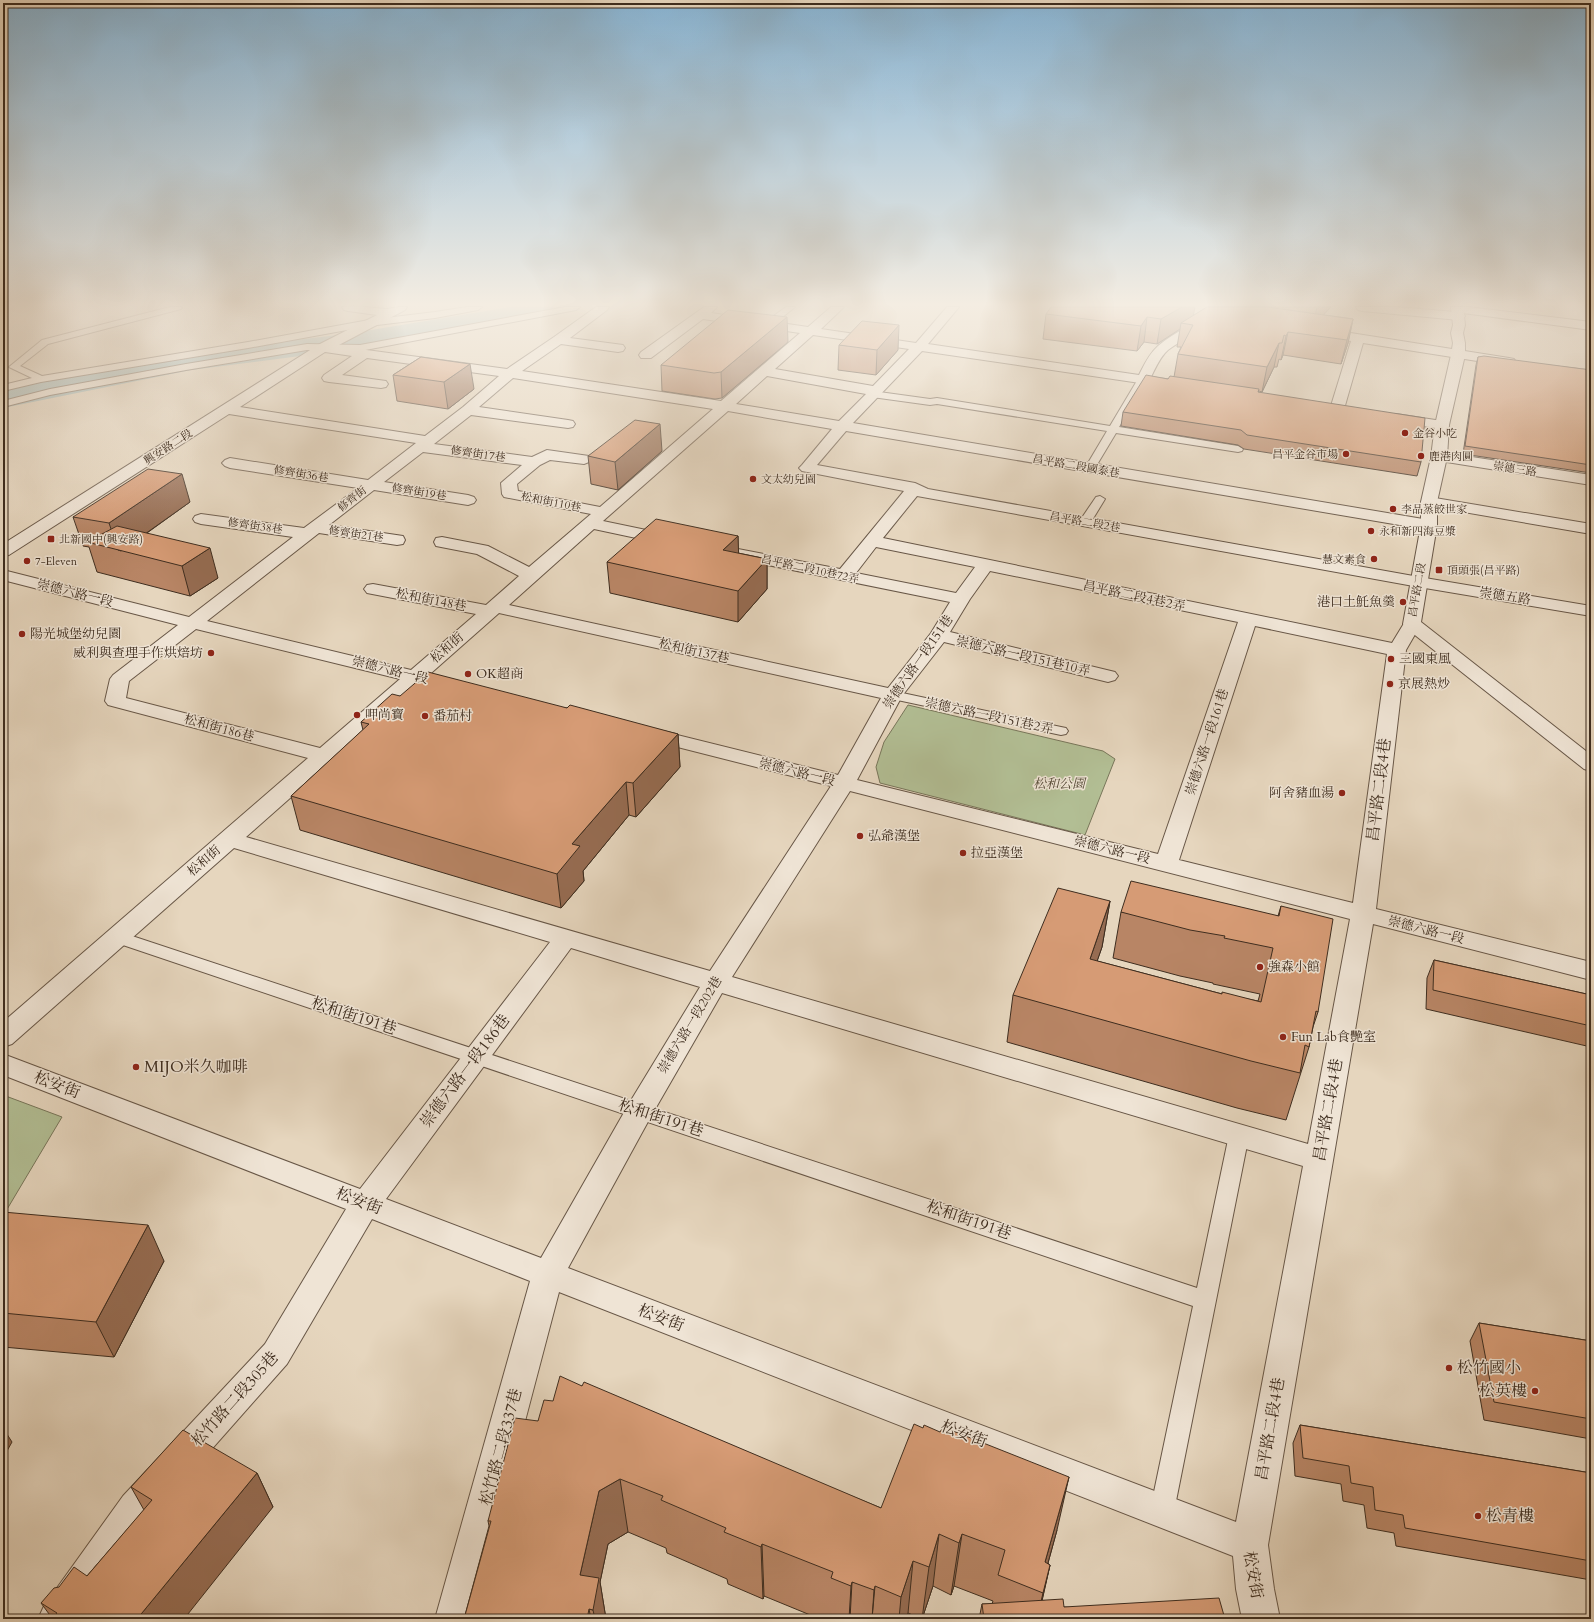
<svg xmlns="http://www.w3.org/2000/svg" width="1594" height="1622" font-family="Cardo,'Noto Serif TC',serif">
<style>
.green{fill:#b2be94;stroke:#78765a}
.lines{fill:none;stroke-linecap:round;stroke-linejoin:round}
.river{fill:#98b7b9;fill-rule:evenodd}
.service-casing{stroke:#685747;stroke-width:2}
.minor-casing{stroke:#685747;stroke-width:2}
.tertiary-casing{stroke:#685747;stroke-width:2}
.service{fill:#efe4d5;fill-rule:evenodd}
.minor{fill:#efe4d5;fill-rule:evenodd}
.tertiary{fill:#efe4d5;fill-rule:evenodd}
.wall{fill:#b88565;stroke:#3e2d1f}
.shaded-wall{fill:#966c52;stroke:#3e2d1f}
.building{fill:#d69b75;stroke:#3e2d1f}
.poi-dot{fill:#8f2418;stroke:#efe4d5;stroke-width:1.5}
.labels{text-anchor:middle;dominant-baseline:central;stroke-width:3;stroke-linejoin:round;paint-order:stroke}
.far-poi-label{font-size:11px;fill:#3e2d1f;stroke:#efe4d5;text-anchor:start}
.far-street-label{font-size:11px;fill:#3e2d1f;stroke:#efe4d5}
.street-label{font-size:13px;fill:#3e2d1f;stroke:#efe4d5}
.poi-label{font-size:13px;fill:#3e2d1f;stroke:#efe4d5;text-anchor:start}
.park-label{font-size:13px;font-style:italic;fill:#554a36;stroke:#efe4d5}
.near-street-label{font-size:16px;fill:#3e2d1f;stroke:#efe4d5}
.near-poi-label{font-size:16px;fill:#3e2d1f;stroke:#efe4d5;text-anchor:start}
</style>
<rect width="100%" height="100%" fill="#e6d6be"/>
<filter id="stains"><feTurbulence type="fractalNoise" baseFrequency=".005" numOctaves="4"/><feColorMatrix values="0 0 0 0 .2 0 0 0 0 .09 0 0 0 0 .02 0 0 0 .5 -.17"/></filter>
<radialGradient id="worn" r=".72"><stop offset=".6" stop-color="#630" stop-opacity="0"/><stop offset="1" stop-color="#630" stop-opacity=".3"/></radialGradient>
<g class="green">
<path d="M908 705 1103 751 1115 759 1085 835 880 783 876 767 884 742Z"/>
<path d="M3 1095 62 1117 6 1211H3Z"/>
</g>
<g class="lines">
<path class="river" d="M510 307H568L564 313 555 315 347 350 191 370 3 408V390L191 352 347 334Z"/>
<defs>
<g id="service">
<path d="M170 307H182L181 309 48 344 20 366 42 376 248 342 369 320 435 312 467 307H482L478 310 435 318 369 326 248 348 41 382 3 391V385L32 378 9 367 42 340Z"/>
<path d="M565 307H580L576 310 360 351 307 350 186 370 50 395 3 407V401L50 389 186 364 307 344 360 345Z"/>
<path d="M786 307H795L770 327H764L763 325 764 323Z"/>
<path d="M1143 376 1148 379 1119 427 1238 446 1243 449 1242 451 1238 452 1116 433 1095 468 1090 471 1085 468 1107 431 937 404 930 405 872 397 867 394 872 391 930 399 937 398 1110 426 1138 379Z"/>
<path d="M1100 496 1105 499 1091 522 1089 524H1081L1079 522 1096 497Z"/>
<path d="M893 691 1061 727 1066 728 1068 731 1066 734 1061 735 888 698 886 695 888 692Z"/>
<path d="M117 931 1197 1288 1229 1135 1232 1130 1239 1127 1246 1130 1249 1135 1174 1511 1171 1520 1162 1523 1153 1520 1150 1511 1193 1306 111 941 109 937 111 933Z"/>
</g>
<g id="minor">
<path d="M342 307C356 305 371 308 386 309 392 309 399 306 407 307L405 310 337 346 507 369 554 337 596 307H609L607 310 570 338 623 345 625 348 623 351 618 352 561 344 522 371 721 401 800 333 703 319 651 358H641L639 355 641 352 704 307H717L711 313 808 327 831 307H844L821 329 916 343 947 307H959L928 344 1139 375C1144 365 1149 354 1158 346 1175 331 1198 324 1214 307H1226C1216 328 1186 336 1168 350 1160 357 1156 367 1151 377L1179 381 1181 384 1179 387 1174 388 922 351 853 423 1429 520 1435 522 1437 525 1435 528 1429 530 846 431 817 465 915 483 928 489 1419 577 1591 606V616L1419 587 917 496 883 538 1392 643 1406 620 1412 618 1418 620 1421 624 1406 650 1376 909 1591 962V980L1373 924 1268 1545 1274 1589 1280 1619H1242L1236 1589 1233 1556 559 1292 473 1619H435L530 1281 372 1219 287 1364 149 1520 80 1619H38L44 1606 123 1496 265 1344 346 1209 3 1075V1054L360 1189 550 942 234 848 12 1044 3 1047V1022L308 758 108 705 105 701 110 679 113 675 178 625 3 580V570L189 617 293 537 201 524 195 522 193 519 195 516 201 514 304 528 358 488 230 468 225 466 222 463 225 460 230 458 368 480 416 443 229 414 9 555 3 556V544L318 345 377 315 348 311 344 310ZM813 335 909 349 873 386 775 369ZM325 352 352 356 324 375 322 378 324 381 329 382 381 388 386 387 388 384 386 381 342 375 367 358 499 376 463 407 425 436 240 407ZM767 376 866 394 839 421 736 404ZM513 378 713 409 600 507 518 491 517 484 540 465 550 460 584 464 589 462 592 459 589 456 547 450 532 457 434 444 471 415 568 428 573 427 575 424 573 421 568 420 479 407ZM728 411 832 429 802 465 799 468 802 471 904 491 840 569 738 549 732 550 729 554 732 558 738 559 950 602 931 633 888 688 509 605 594 529 669 545 675 544 677 540 675 536 603 521ZM423 452 522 465 501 483 502 494 504 497 591 514 529 567 488 546 442 537 436 538 434 542 436 546 477 554 519 576 486 605 373 584 367 585 364 589 367 593 476 614 411 670 207 621 319 533 397 545 403 544 405 540 403 536 329 525 374 490 468 505 474 503 476 500 474 497 468 495 384 482ZM876 547 975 567 956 593 856 573ZM990 571 1238 622 1158 854 857 780 902 696 944 642 1108 682 1115 680 1118 676 1115 672 950 632 970 599ZM499 613 881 698 838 775 649 728 642 730 639 734 642 738 831 786 710 971 246 837 420 683 451 691 458 689 461 685 458 681 430 674ZM1255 626 1387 654 1353 903 1179 860ZM196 629 400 679 320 748 126 698 129 681ZM850 791 1350 919 1308 1144 732 977ZM571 948 700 987 630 1102 541 1258 386 1199ZM722 993 1303 1166 1236 1522 568 1268 650 1118Z"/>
<path d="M1356 307H1397L1455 312 1452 309 1454 307H1468L1591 322V330L1463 313 1465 316 1463 319 1459 320 1362 311 1358 310Z"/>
<path d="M1319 328 1509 358 1514 359 1516 362 1514 365 1509 366 1363 343 1344 409 1342 412 1337 413 1332 412 1330 409 1351 341 1315 335 1313 332 1315 329Z"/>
<path d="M1396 414 1442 421 1447 422 1449 425 1447 428 1442 429 1391 421 1389 418 1391 415Z"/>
<path d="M1439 452 1591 475V485L1434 460 1431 457 1434 454Z"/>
<path d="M1429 497 1591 524V534L1423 505 1421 502 1423 499Z"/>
</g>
<path id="tertiary" d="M1451 307H1463L1465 325 1463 333 1465 343V355L1449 425 1447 457 1437 502V525L1421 622 1591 755V771L1584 769 1406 628 1403 624 1421 525V502L1431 457 1435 425 1451 355 1453 343 1451 333 1453 325Z"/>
</defs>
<use href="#service" class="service-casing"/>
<use href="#minor" class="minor-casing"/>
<use href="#tertiary" class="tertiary-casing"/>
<use href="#service" class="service"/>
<use href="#minor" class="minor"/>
<use href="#tertiary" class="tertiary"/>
</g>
<g class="wall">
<path d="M1207 307H1331L1323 315 1353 319 1348 343 1341 364 1283 355 1281 360 1279 359 1277 367H1274L1262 392 1259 391 1258 392 1421 462 1417 476 1244 449 1238 445 1121 426 1123 412 1168 379 1174 377 1178 354 1181 347H1177L1180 329 1157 344 1144 342 1137 351 1043 339 1046 314 1193 316Z"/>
<path d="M788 342 722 398 715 399 662 391 661 365Z"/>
<path d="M839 345 898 350 876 375 838 370Z"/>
<path d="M421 357 474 389 448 409 397 401 393 375Z"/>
<path d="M1478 357 1591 370V473L1463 454 1476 365Z"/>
<path d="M662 451 618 490 591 484 588 456Z"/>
<path d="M190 502 147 533 218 578 190 596 97 572 89 547 83 546 73 517Z"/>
<path d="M738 536V553L767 559V589L738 622 610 593 607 562Z"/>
<path d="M400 696 567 708 678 734 680 767 636 817 629 815 583 871 584 881 561 908 300 830 291 796 363 730 361 722Z"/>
<path d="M1110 901 1102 947 1097 961 1222 994 1258 1001 1260 994 1213 984V983L1180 976 1113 958 1121 912 1278 916 1281 906 1318 1012 1313 1027 1309 1047 1286 1120 1237 1108 1007 1042 1013 995Z"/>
<path d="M1434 960 1591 995V1047L1426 1009 1427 978Z"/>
<path d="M3 1212 164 1261 114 1357 3 1347Z"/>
<path d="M1479 1323 1591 1341V1439L1484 1420 1470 1341Z"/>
<path d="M582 1386 881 1508 1057 1530 1048 1563 1050 1565 1042 1600 1064 1607 1225 1619H979L982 1604H992L993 1601 954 1586 951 1595 933 1586 922 1619 908 1613 906 1619H820L764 1596 763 1599 728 1584 727 1579 667 1553 666 1548 628 1532 608 1544 600 1582 606 1619H464L489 1526 488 1521 538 1421 553 1401Z"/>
<path d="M1300 1425 1591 1473V1580L1396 1546 1394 1533 1367 1528 1364 1505 1343 1501 1341 1484 1295 1476 1293 1443Z"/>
<path d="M257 1473 273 1507 52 1618 41 1603 59 1587 87 1576 144 1510 131 1487Z"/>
</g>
<g class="shaded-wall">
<path d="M1182 307H1195L1192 322 1181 323 1180 329 1157 344 1161 319Z"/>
<path d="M1317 307H1331L1313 326Z"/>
<path d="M787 317 788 342 722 398 721 372Z"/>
<path d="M1147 317 1144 342 1137 351 1141 326Z"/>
<path d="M1353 319 1348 343 1341 364 1347 340Z"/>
<path d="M899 325 898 350 876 375 877 350Z"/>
<path d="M1288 332 1283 355 1281 360 1286 336Z"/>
<path d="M1279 343 1274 367 1262 392 1267 367Z"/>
<path d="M470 364 474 389 448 409 444 382Z"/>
<path d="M660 424 662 451 618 490 615 462Z"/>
<path d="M182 474 190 502 121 551 118 550 109 523Z"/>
<path d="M738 536 739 565 723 550Z"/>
<path d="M210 548 218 578 190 596 182 566Z"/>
<path d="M767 559V589L738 622V591Z"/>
<path d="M678 734 680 767 636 817 633 783Z"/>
<path d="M626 782 629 815 583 871 584 881 561 908 557 874 572 844Z"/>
<path d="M1110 901 1102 947 1082 1005 1090 959Z"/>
<path d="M148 1225 164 1261 114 1357 96 1322Z"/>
<path d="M3 1428 12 1442 3 1458Z"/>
<path d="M257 1473 273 1507 184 1619H137Z"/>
<path d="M1069 1477 1057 1530 1040 1592 1045 1562Z"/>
<path d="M620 1479 628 1532 608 1544 600 1582 606 1619H595L593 1610 589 1609 591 1619H587L580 1575 599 1491Z"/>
<path d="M939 1534 933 1586 922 1619 929 1567Z"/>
<path d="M962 1534 954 1586 951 1595 959 1543Z"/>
<path d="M762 1544 764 1596 763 1599 761 1547Z"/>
<path d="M913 1561 908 1613 906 1619H899L901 1597Z"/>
<path d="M1050 1565 1038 1619H1037L1043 1593Z"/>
<path d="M852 1582 850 1619H849L851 1586Z"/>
<path d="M875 1586 872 1619 874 1590Z"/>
</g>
<g class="building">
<path d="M1051 307H1182L1161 319 1147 317 1141 326 1046 314Z"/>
<path d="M1207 307H1267L1353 319 1347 340 1288 332 1286 336 1284 335 1282 343H1279L1267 367 1178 354 1193 325 1181 323Z"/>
<path d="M728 310 787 317 721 372 714 373 661 365Z"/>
<path d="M862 321 899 325 877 350 839 345Z"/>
<path d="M1484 356 1591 370V465L1465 446 1478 357Z"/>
<path d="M421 357 470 364 444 382 393 375Z"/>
<path d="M1146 375 1168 379 1170 376 1259 389 1258 392 1425 418 1421 462 1247 435 1241 430 1123 412Z"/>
<path d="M635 420 660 424 615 462 588 456Z"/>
<path d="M148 469 182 474 109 523 73 517Z"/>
<path d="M656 519 738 536 723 550 767 559 738 591 607 562Z"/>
<path d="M117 526 210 548 182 566 87 542Z"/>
<path d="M428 672 567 708 570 705 678 734 633 783 626 782 572 844 580 846 557 874 291 796 369 724 361 722 392 694 400 696Z"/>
<path d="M1131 881 1279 916 1281 906 1333 919 1318 1012 1316 1011 1309 1047 1305 1045 1300 1073 1251 1061 1013 995 1058 888 1110 901 1090 959 1222 994V992L1261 1002 1273 948 1224 938 1225 936 1190 930 1121 912Z"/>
<path d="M1434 960 1591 995V1026L1433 990Z"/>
<path d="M3 1212 148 1225 96 1322 3 1313Z"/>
<path d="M1479 1323 1591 1341V1419L1494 1402Z"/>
<path d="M560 1376 582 1386 584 1382 881 1508 914 1424 923 1428 924 1425 940 1432 943 1427 1069 1477 1045 1562 1050 1565 1043 1593 998 1575 1005 1550 962 1534 959 1543 939 1534 929 1567 913 1561 901 1597 875 1586 874 1590 852 1582 851 1586 831 1578 833 1572 762 1544 761 1547 724 1532 726 1528 661 1500 663 1496 620 1479 599 1491 580 1575 599 1578 593 1610 589 1609 587 1619H464L491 1521H488L515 1418 538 1421 544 1400 553 1401Z"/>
<path d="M1300 1425 1591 1473V1561L1405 1528 1403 1515 1375 1510 1373 1487 1351 1483 1349 1466 1303 1458Z"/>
<path d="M183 1430 257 1473 137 1619H52L57 1613 41 1603 54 1588 59 1587 74 1567 87 1576 152 1500 131 1487Z"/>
<path d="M1219 1598 1225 1619H984L982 1604 1063 1599 1064 1607Z"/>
</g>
<linearGradient id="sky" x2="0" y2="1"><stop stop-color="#88b5d5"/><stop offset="0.57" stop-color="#f4ede2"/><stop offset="1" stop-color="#f4ede2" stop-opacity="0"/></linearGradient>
<rect width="1594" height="534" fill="url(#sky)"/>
<g class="poi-dot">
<circle cx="1405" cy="433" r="4"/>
<circle cx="1346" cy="454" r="4"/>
<circle cx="1421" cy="456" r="4"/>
<circle cx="753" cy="479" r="4"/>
<circle cx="1393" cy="509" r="4"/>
<circle cx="1371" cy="531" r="4"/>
<rect x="47" y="535" width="8" height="8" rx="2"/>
<circle cx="1374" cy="559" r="4"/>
<circle cx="27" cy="561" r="4"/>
<rect x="1435" y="566" width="8" height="8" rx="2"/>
<circle cx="1403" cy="602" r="4"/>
<circle cx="22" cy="634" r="4"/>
<circle cx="211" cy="653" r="4"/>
<circle cx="1391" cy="659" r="4"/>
<circle cx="468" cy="674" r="4"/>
<circle cx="1390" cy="684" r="4"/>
<circle cx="357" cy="715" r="4"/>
<circle cx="425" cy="716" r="4"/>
<circle cx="1342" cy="793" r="4"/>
<circle cx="860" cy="836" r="4"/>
<circle cx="963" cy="853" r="4"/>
<circle cx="1260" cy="967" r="4"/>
<circle cx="1283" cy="1037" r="4"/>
<circle cx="136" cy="1067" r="4"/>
<circle cx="1449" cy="1368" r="4"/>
<circle cx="1535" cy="1391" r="4"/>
<circle cx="1478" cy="1516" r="4"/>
</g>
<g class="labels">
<g class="far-poi-label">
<text x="1413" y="433">金谷小吃</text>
<text x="1338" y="454" text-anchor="end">昌平金谷市場</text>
<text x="1429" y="456">鹿港肉圓</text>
<text x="761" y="479">文太幼兒園</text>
<text x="1401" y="509">李品蒸餃世家</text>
<text x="1379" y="531">永和新四海豆漿</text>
<text x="59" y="539">北新國中(興安路)</text>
<text x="1366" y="559" text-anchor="end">慧文素食</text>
<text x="35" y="561">7-Eleven</text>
<text x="1447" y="570">頂頭張(昌平路)</text>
</g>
<g class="far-street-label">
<text transform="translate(168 447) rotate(-33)">興安路二段</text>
<text transform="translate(478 454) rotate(8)">修齊街17巷</text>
<text transform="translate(1076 466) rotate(10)">昌平路二段國泰巷</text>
<text transform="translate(1515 469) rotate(9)">崇德三路</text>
<text transform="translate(301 474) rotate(9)">修齊街36巷</text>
<text transform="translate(419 492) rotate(9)">修齊街19巷</text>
<text transform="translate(352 499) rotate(-38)">修齊街</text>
<text transform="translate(551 502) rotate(11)">松和街110巷</text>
<text transform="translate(1085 522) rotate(10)">昌平路二段2巷</text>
<text transform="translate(255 526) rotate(8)">修齊街38巷</text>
<text transform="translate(356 534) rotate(8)">修齊街21巷</text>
<text transform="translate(810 569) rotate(12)">昌平路二段10巷72弄</text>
<text transform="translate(1417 590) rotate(-80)">昌平路二段</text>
</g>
<g class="street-label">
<text transform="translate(75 593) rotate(14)">崇德六路一段</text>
<text transform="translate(1134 596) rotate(12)">昌平路二段4巷2弄</text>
<text transform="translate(1505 596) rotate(9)">崇德五路</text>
<text transform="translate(431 600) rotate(11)">松和街148巷</text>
<text transform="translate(447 648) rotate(-41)">松和街</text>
<text transform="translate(694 651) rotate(13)">松和街137巷</text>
<text transform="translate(1023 656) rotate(13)">崇德六路一段151巷10弄</text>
<text transform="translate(918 662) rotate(-55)">崇德六路一段151巷</text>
<text transform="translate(390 670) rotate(14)">崇德六路一段</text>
<text transform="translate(989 716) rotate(12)">崇德六路一段151巷2弄</text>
<text transform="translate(219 728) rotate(15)">松和街186巷</text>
<text transform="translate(1207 742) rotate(-72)">崇德六路一段161巷</text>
<text transform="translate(797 772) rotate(14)">崇德六路一段</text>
<text transform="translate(1112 850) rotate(14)">崇德六路一段</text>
<text transform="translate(204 861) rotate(-41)">松和街</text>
<text transform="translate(1426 930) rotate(14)">崇德六路一段</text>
<text transform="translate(690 1025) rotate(-59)">崇德六路一段202巷</text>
</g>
<g class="poi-label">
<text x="1395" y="602" text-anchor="end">港口土魠魚羹</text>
<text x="30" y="634">陽光城堡幼兒園</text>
<text x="203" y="653" text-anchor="end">威利與查理手作烘焙坊</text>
<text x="1399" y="659">三國東風</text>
<text x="476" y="674">OK超商</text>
<text x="1398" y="684">京展熱炒</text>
<text x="365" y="715">呷尚寶</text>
<text x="433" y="716">番茄村</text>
<text x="1334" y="793" text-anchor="end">阿舍豬血湯</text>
<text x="868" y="836">弘爺漢堡</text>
<text x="971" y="853">拉亞漢堡</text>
<text x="1268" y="967">強森小館</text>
<text x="1291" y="1037">Fun Lab食艷室</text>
</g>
<g class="park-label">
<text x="1059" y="784">松和公園</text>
</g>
<g class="near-street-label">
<text transform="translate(1379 790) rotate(-83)">昌平路二段4巷</text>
<text transform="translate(354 1016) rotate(18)">松和街191巷</text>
<text transform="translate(465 1071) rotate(-53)">崇德六路一段186巷</text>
<text transform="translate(57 1085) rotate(21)">松安街</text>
<text transform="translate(1328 1110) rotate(-80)">昌平路二段4巷</text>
<text transform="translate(661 1118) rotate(18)">松和街191巷</text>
<text transform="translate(359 1201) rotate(21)">松安街</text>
<text transform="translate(969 1220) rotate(19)">松和街191巷</text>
<text transform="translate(661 1318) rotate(21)">松安街</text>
<text transform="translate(235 1399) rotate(-48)">松竹路二段305巷</text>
<text transform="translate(1270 1429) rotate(-80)">昌平路二段4巷</text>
<text transform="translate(964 1434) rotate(21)">松安街</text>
<text transform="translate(501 1447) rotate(-75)">松竹路二段337巷</text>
<text transform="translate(1253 1575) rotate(80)">松安街</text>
</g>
<g class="near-poi-label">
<text x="144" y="1067">MIJO米久咖啡</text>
<text x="1457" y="1368">松竹國小</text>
<text x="1527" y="1391" text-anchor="end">松英樓</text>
<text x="1486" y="1516">松青樓</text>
</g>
</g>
<rect width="1594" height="1622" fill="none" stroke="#e6d6be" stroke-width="16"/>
<rect x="4" y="4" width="1586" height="1614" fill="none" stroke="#3e2d1f" stroke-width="2"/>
<rect x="8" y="8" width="1578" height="1606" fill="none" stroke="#3e2d1f"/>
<rect width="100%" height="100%" filter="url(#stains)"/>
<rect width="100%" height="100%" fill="url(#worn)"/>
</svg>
